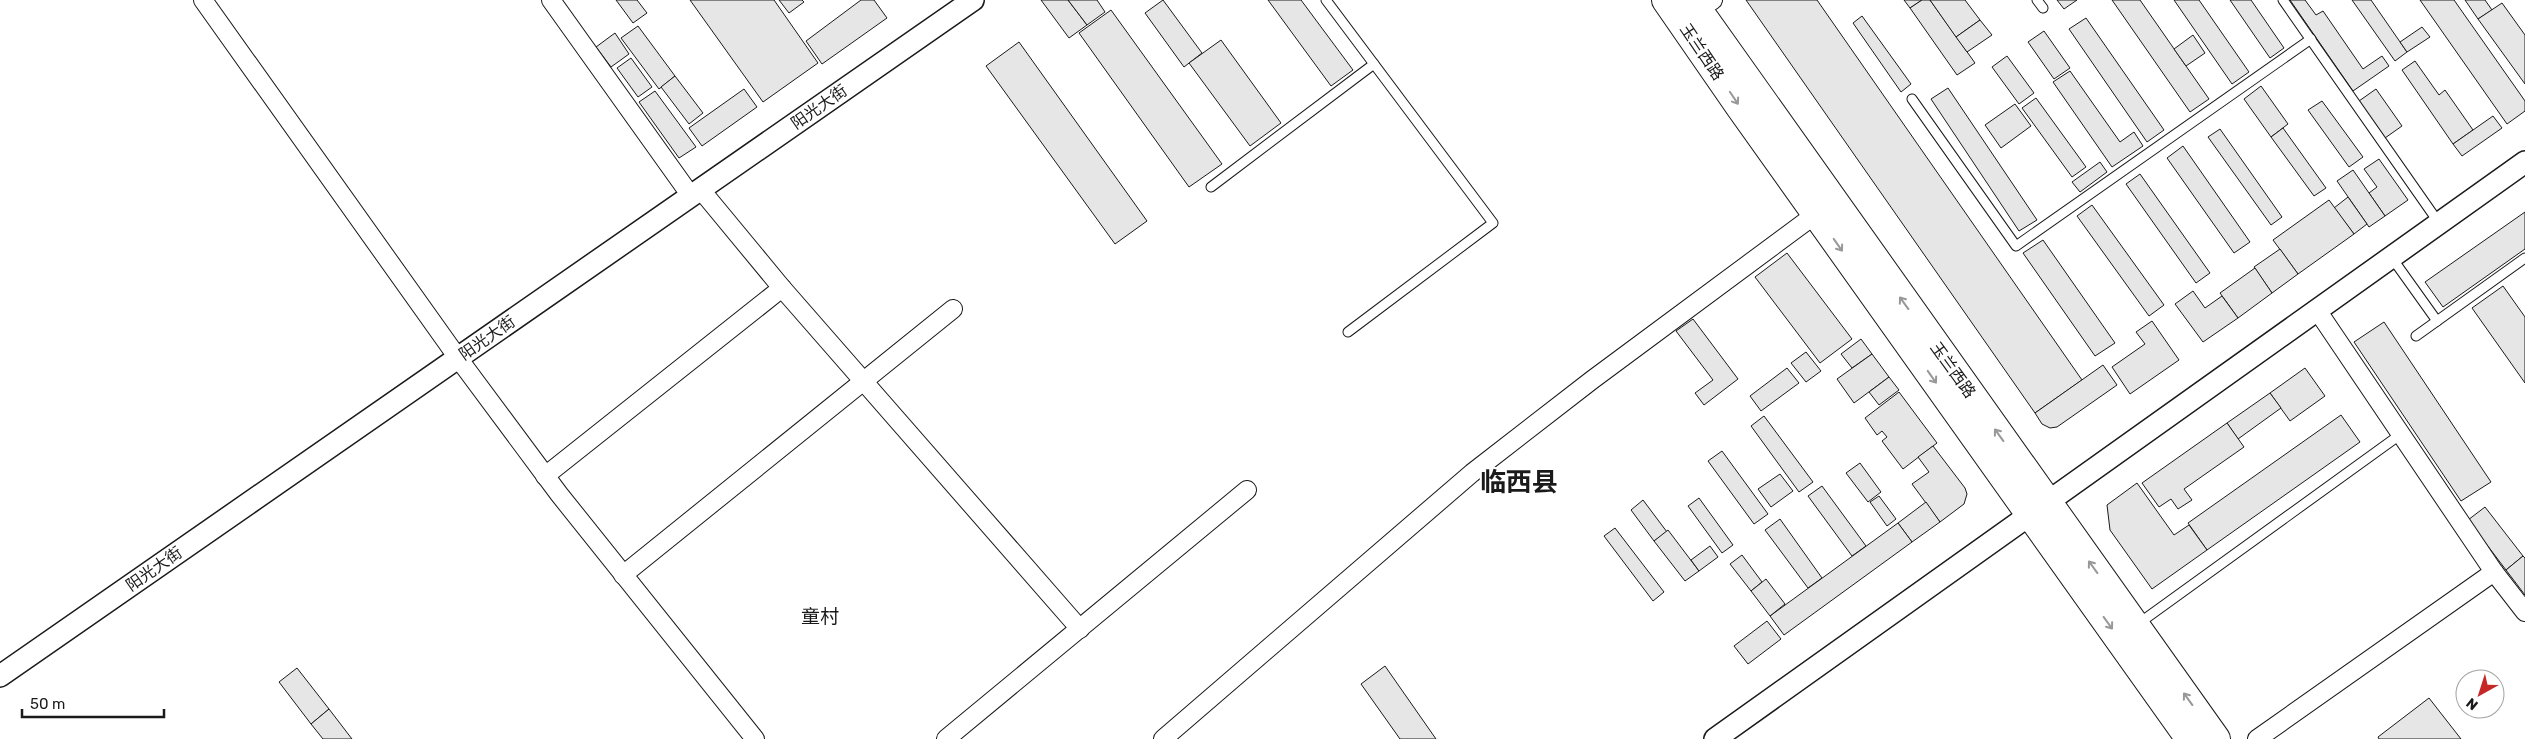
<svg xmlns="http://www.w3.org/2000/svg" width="2525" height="739" font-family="Rubik,'Noto Sans SC',sans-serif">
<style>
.building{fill:#e6e6e6;stroke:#1a1a1a}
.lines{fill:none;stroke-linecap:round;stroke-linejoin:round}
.service-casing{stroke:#1a1a1a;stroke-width:11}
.minor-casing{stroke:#1a1a1a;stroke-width:20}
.tertiary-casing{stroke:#1a1a1a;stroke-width:24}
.trunk-casing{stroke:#1a1a1a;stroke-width:30}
.service{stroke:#fff;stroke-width:9}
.minor{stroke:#fff;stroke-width:18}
.tertiary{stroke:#fff;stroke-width:21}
.trunk{stroke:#fff;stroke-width:28}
.oneway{stroke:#989898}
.labels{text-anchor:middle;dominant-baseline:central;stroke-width:4;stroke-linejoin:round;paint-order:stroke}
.street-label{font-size:16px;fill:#1a1a1a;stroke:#fff}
.quarter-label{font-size:19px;fill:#1a1a1a;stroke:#fff}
.town-label{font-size:26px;font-weight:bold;fill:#1a1a1a;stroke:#fff}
</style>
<rect width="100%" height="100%" fill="#fff"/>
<g class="building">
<path d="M616 0H637L647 13 633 23Z"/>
<path d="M690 0H774L818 63 763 102Z"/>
<path d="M779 0H802L804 2 789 13Z"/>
<path d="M861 0H874L887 18 822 64 806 41Z"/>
<path d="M1041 0H1068L1087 25 1069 38Z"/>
<path d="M1068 0H1097L1105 12 1087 25Z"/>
<path d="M1163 0 1202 53 1184 67 1145 13Z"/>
<path d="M1268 0H1301L1353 70 1331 86Z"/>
<path d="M1746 0H1817L2082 380 2035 413Z"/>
<path d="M1904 0H1922L1910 8Z"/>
<path d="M1922 0H1930L1975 63 1957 75 1910 8Z"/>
<path d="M1930 0H1965L1980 20 1956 37Z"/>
<path d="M2057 0H2077L2064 9Z"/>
<path d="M2112 0H2140L2209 99 2190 112Z"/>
<path d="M2174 0H2199L2249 72 2232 84Z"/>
<path d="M2230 0H2251L2284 48 2270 58Z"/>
<path d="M2290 0H2305L2316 15 2323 11 2363 69 2382 56 2389 66 2353 91Z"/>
<path d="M2352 0H2371L2407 52 2395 61Z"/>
<path d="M2420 0H2454L2525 101V111L2507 124Z"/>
<path d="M2465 0H2485L2492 10 2478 19Z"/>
<path d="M2502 3 2525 35V84L2478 19Z"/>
<path d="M1111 10 1222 164 1189 187 1079 33Z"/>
<path d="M1862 16 1911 84 1901 92 1853 23Z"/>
<path d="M2086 18 2164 130 2147 142 2069 29Z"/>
<path d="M1980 20 1992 35 1967 52 1956 37Z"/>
<path d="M638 26 675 76 659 89 621 38Z"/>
<path d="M2422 27 2430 37 2407 52 2400 42Z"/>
<path d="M2044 31 2070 68 2054 79 2028 42Z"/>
<path d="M615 33 629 54 611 67 596 47Z"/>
<path d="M2193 35 2205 53 2186 66 2174 49Z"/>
<path d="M1221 40 1281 123 1250 146 1189 63Z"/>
<path d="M1019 42 1147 221 1115 244 986 66Z"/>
<path d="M2007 56 2034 93 2019 104 1992 67Z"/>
<path d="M631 58 652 87 638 97 617 68Z"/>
<path d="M2415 61 2439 95 2445 90 2473 130 2453 144 2402 70Z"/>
<path d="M2070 71 2120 142 2134 132 2143 146 2112 167 2053 82Z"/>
<path d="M675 76 703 113 689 124 661 87Z"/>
<path d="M2261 86 2288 124 2271 137 2244 99Z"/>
<path d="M1948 88 2037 220 2019 231 1931 99Z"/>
<path d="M744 89 757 107 702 146 689 128Z"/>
<path d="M2376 89 2402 126 2385 138 2359 101Z"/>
<path d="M655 91 696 147 679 158 639 102Z"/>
<path d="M2036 98 2086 167 2072 177 2022 108Z"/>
<path d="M2322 101 2363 157 2349 167 2308 110Z"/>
<path d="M2015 104 2031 126 2001 148 1985 125Z"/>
<path d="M2493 116 2502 128 2462 156 2453 144Z"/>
<path d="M2283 128 2326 188 2314 196 2271 137Z"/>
<path d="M2220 129 2282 217 2271 225 2208 137Z"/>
<path d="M2183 146 2250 242 2234 253 2167 158Z"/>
<path d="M2379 159 2408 200 2385 216 2369 193 2377 187 2364 169Z"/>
<path d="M2100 162 2107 172 2080 192 2072 182Z"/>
<path d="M2353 170 2385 216 2369 227 2337 181Z"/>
<path d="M2140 174 2210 273 2196 283 2126 184Z"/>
<path d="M2348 197 2367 224 2354 234 2334 208Z"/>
<path d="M2329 200 2354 234 2298 274 2273 240Z"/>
<path d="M2092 205 2164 305 2149 316 2077 216Z"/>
<path d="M2525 212V249L2443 307 2425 282Z"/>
<path d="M2043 240 2115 343 2095 356 2023 253Z"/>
<path d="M2280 249 2298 274 2272 293 2254 267Z"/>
<path d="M1787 253 1852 339 1820 363 1755 277Z"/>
<path d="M2255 268 2272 293 2238 318 2220 293Z"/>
<path d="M2503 286 2525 317V383L2472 308Z"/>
<path d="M2193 291 2205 308 2222 296 2238 318 2203 342 2175 304Z"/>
<path d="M1693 319 1738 379 1704 405 1695 393 1713 380 1676 331Z"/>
<path d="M2152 321 2179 360 2130 394 2112 367 2145 344 2136 332Z"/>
<path d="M2384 322 2491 482 2461 501 2354 342Z"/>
<path d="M1861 339 1872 354 1852 368 1841 354Z"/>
<path d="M1806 352 1821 371 1806 382 1791 363Z"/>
<path d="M1872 354 1889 377 1854 403 1837 379Z"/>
<path d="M2103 365 2117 385 2057 427 2050 428 2042 424 2035 413Z"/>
<path d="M1787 368 1799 383 1761 411 1750 396Z"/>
<path d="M2305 368 2325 396 2290 421 2270 393Z"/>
<path d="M1889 377 1899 390 1879 405 1869 392Z"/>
<path d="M1899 392 1937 443 1903 469 1882 441 1887 437 1882 431 1877 435 1865 418Z"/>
<path d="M2270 393 2281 408 2238 439 2227 423Z"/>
<path d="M2341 415 2360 442 2207 550 2188 523Z"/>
<path d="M1764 416 1813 482 1799 492 1751 426Z"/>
<path d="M2227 423 2244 447 2184 489 2192 500 2178 509 2171 499 2159 507 2142 483Z"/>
<path d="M1933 446 1965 488 1967 494 1964 504 1940 522 1912 484 1929 472 1918 457Z"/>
<path d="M1722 451 1768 514 1754 524 1708 461Z"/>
<path d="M1860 463 1881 492 1868 502 1846 473Z"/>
<path d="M1780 474 1793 491 1771 507 1758 489Z"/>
<path d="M2137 483 2174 535 2189 525 2207 550 2152 589 2110 530 2107 505Z"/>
<path d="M1822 486 1866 546 1852 556 1808 496Z"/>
<path d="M1879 496 1896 519 1887 526 1870 502Z"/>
<path d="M1699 498 1733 545 1722 553 1688 506Z"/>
<path d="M1643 500 1667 532 1654 541 1631 510Z"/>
<path d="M1926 502 1940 522 1912 542 1898 523Z"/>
<path d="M2485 507 2523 556 2506 570 2468 520Z"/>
<path d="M1780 519 1822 578 1808 588 1765 530Z"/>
<path d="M1898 523 1912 542 1784 635 1770 616Z"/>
<path d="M1615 528 1664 592 1653 601 1604 536Z"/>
<path d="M1668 530 1699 571 1685 581 1654 541Z"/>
<path d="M1710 546 1718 557 1699 571 1691 560Z"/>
<path d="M1742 555 1762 582 1751 591 1730 564Z"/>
<path d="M2523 556 2525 558V595L2506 570Z"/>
<path d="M1766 579 1785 604 1770 616 1751 591Z"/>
<path d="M1767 621 1781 639 1748 664 1734 646Z"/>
<path d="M1385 666 1436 739H1400L1361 684Z"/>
<path d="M297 668 329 709 311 724 279 682Z"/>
<path d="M2429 698 2461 739H2379L2378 737Z"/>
<path d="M329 709 352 739H323L311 724Z"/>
</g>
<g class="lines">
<defs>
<g id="service">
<path d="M1326 0 1493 223 1348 332"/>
<path d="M2037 0 2043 8"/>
<path d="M2283 0 2439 223"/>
<path d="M1912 99 2016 246 2311 39"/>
<path d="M1211 187 1374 64"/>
<path d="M2392 258 2437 321"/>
<path d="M2416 336 2525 258"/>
<path d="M2138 624 2401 434"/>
</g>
<g id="minor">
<path d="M203 0 458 358 559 494 755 739"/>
<path d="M551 0 691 196"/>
<path d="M1698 10 1713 0"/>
<path d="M701 190 782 288 1080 629"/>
<path d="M2317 310 2494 572 2525 612"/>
<path d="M545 476 782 288"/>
<path d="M623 575 953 309"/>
<path d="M946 739 1247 490"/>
<path d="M1163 739 1472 473 1592 380 1816 214"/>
<path d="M2257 739 2494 572"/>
</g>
<g id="tertiary">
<path d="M0 676 973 0"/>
<path d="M1715 739 2525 162"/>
</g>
<g id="trunk">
<path d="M1666 0 1740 107 2190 739"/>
<path d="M1691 0 2216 739"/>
</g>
</defs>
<use href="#service" class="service-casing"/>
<use href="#minor" class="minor-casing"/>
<use href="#tertiary" class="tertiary-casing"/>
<use href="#trunk" class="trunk-casing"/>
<use href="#service" class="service"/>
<use href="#minor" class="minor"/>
<use href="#tertiary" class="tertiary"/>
<use href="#trunk" class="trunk"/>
</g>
<defs><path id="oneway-shaft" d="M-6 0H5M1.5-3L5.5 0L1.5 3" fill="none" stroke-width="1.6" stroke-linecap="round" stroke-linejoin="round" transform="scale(1.25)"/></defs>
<g class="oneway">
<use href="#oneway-shaft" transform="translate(1734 98) rotate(56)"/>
<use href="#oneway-shaft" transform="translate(1838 245) rotate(55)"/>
<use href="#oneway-shaft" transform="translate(1904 303) rotate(-126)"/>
<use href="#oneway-shaft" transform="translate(1932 377) rotate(55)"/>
<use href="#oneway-shaft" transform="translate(1999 435) rotate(-126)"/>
<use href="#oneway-shaft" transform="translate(2093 567) rotate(-126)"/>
<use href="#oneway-shaft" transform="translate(2108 623) rotate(54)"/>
<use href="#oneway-shaft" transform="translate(2188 699) rotate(-126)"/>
</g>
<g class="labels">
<g class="street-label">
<text transform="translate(1702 52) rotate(56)">玉兰西路</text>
<text transform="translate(819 107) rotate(-35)">阳光大街</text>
<text transform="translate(487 338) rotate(-35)">阳光大街</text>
<text transform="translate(1953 370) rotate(54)">玉兰西路</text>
<text transform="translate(154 569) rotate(-35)">阳光大街</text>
</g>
<g class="quarter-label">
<text x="820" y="616">童村</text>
</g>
<g class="town-label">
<text x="1519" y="482">临西县</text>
</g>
</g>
<g transform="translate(2480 694) rotate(219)"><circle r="24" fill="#ffffff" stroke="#a3a3a3"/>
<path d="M0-4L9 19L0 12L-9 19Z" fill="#c62828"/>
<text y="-8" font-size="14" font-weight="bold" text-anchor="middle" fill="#1a1a1a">N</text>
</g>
<path d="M22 709v8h142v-8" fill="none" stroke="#1a1a1a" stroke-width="2.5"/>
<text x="30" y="709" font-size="15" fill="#1a1a1a" stroke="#ffffff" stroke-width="4" paint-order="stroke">50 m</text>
</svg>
